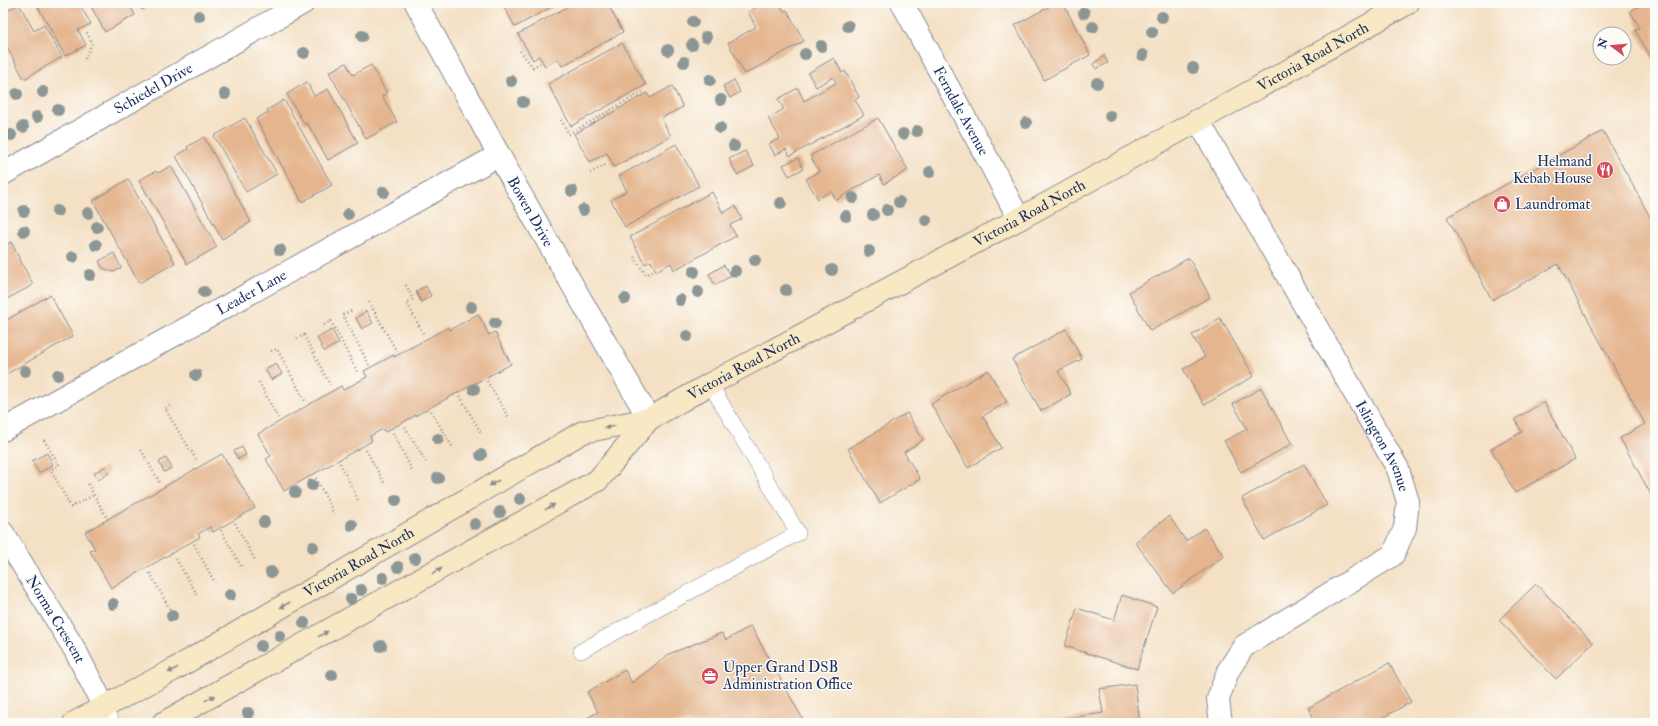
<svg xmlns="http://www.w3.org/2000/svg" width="1658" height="726" font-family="'IM FELL Double Pica',serif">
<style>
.building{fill:#e4b58e}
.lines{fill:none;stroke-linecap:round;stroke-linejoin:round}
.service-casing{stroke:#888891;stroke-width:16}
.minor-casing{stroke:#888891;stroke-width:24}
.secondary-casing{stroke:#888891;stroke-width:24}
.path{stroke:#888891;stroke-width:2.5;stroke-dasharray:1 3;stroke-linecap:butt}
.service{stroke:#fff;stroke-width:15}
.minor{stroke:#fff;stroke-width:22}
.secondary{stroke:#f8e8c3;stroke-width:22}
.tree{fill:#8c9795}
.oneway{fill:#8a8c90}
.labels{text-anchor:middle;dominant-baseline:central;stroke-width:3;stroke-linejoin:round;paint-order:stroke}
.street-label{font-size:15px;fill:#1b2f5e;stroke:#fdfcf7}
.poi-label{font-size:15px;fill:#1b2f5e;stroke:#fdfcf7;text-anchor:start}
</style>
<rect width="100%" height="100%" fill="#fdfcf7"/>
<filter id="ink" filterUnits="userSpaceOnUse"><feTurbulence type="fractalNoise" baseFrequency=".025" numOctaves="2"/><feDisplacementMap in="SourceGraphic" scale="8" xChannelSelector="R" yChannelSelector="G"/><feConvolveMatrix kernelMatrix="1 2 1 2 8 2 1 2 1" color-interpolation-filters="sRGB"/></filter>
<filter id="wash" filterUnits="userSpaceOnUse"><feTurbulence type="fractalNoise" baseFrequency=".012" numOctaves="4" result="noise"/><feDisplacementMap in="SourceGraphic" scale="16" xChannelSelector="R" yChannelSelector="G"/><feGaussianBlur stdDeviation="0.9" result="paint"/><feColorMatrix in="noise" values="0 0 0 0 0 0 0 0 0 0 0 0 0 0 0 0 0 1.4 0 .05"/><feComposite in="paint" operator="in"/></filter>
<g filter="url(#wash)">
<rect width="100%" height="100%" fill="#f4e0c4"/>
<g id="blocks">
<g class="building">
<path d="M36 3H79L91 24 78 30 86 45 65 56Z"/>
<path d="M89 3H129L135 15 105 32Z"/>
<path d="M138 3H154L142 10Z"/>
<path d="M502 3H559L515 27Z"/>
<path d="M574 3H607L623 32 562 66 558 59 545 66 539 56 533 60 518 34Z"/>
<path d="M765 3H779L784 11 787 10 804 41 745 74 728 43 756 27 748 12Z"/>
<path d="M1056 3H1063L1090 55 1044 80 1015 25Z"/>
<path d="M1645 3H1655V64L1635 30 1640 28 1630 11Z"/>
<path d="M19 4 34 31 44 25 62 57 24 79 3 40V13Z"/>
<path d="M622 43 646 85 571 126 548 84Z"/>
<path d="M1104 56 1108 63 1096 69 1093 64Z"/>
<path d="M834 58 842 73 845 71 859 97 855 100 864 115 790 156 786 149 775 155 769 144 780 138 768 118 784 109 778 99 798 88 804 101 836 83 833 77 816 87 808 73Z"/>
<path d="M346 63 353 75 371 65 387 94 382 96 397 122 366 139 329 72Z"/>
<path d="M734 80 740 92 730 98 723 86Z"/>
<path d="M307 82 314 96 328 89 358 143 328 160 307 123 305 125 287 94Z"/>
<path d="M672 86 683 107 661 118 671 136 614 167 607 153 590 162 574 134 647 93 650 98Z"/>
<path d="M284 100 332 185 302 202 256 119 269 112 267 110Z"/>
<path d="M245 118 277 174 246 192 214 136Z"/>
<path d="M878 118 908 170 884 184 879 175 836 200 831 191 818 199 806 179 819 171 810 156Z"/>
<path d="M1603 131 1655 226V502L1620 438 1645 424 1558 264 1492 300 1447 217Z"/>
<path d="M204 137 251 222 222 239 176 156 188 149 187 147Z"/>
<path d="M676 144 699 186 625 227 611 200 627 191 619 176Z"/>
<path d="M745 151 754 166 737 175 729 159Z"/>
<path d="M798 158 803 169 789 176 783 165Z"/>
<path d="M171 166 217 247 187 264 139 180 156 171 158 173Z"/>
<path d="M128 179 175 263 139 283 93 201Z"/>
<path d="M712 192 723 213 735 206 742 219 730 225 736 236 674 270 671 263 656 271 651 261 645 264 630 237Z"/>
<path d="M11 242 33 285 3 301V246Z"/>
<path d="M114 253 121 268 114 272 103 268 99 261Z"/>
<path d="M1189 258 1210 297 1150 331 1129 292Z"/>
<path d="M724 265 731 276 715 285 709 274Z"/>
<path d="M426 286 431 296 421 302 416 291Z"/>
<path d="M50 295 73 336 3 376V322Z"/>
<path d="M366 311 373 323 362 329 356 318Z"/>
<path d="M478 314 489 335 495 332 511 364 385 432 383 429 370 436 372 441 284 491 266 459 271 456 258 434 341 386 343 390 367 377 364 371 394 355V357L448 327 450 330Z"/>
<path d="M1220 318 1254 376 1204 405 1183 369 1205 357 1192 335Z"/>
<path d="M1066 329 1082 359 1058 371 1071 394 1041 411 1012 359Z"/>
<path d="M332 330 339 343 324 351 317 338Z"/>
<path d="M276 363 282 374 271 380 265 369Z"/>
<path d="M988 370 1007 402 983 416 1001 448 968 468 931 404Z"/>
<path d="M1261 388 1292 444 1241 472 1224 441 1247 429 1233 404Z"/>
<path d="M1544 402 1575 459 1515 493 1491 449 1522 432 1515 419Z"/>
<path d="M907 413 923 440 904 452 920 479 880 503 848 449Z"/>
<path d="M242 447 246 455 238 459 234 451Z"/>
<path d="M47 453 53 465 39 473 32 461Z"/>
<path d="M222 454 255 508 213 532 210 527 198 534 200 537 111 588 90 551 95 549 85 532Z"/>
<path d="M166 458 172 468 164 472 159 462Z"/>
<path d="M1304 464 1327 505 1264 540 1242 498Z"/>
<path d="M106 466 109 473 98 480 94 473Z"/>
<path d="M1169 516 1186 541 1204 528 1224 556 1173 593 1135 542Z"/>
<path d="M1536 584 1593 643 1556 679 1499 620Z"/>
<path d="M1122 595 1157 607 1137 669 1065 646 1077 608 1114 620Z"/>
<path d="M751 626 805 723H578L598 712 587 692 625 670 632 683 669 654 722 633 726 640Z"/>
<path d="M1389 663 1411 702 1373 723H1317L1308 708Z"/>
<path d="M1135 684 1140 723H1062V719L1103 713 1099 689Z"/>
</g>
</g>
</g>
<g filter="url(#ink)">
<use href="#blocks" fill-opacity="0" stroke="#888891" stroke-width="1"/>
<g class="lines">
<defs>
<g id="service">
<path d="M581 651 798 533 710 384"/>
<path d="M104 707 112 723"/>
</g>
<g id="minor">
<path id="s1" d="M416 3 517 188 649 419"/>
<path id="s2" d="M902 3 991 165 1019 219"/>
<path id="s3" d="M1198 120 1398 469 1408 502 1405 528 1393 555 1244 646 1228 671 1218 699 1221 723"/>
<path id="s4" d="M3 174 303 3"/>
<path id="s5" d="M3 430 499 155"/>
<path id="s6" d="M3 533 75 650 104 707"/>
</g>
<g id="secondary">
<path id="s7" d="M74 723 173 670 583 432 649 419 710 384 1019 219 1252 91 1408 3"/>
<path d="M163 723 598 480 649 419"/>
</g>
</defs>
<use href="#service" class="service-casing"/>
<use href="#minor" class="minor-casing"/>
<use href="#secondary" class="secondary-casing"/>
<g class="path">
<path d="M520 51 533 67 540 63"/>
<path d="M85 59 92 43 86 31"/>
<path d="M561 120 569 134 644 91"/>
<path d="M590 173 607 164"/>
<path d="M634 257 646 275 653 271"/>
<path d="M406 285 413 299 407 303 424 335"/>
<path d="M369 302 397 352"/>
<path d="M351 311 343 315 369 365"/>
<path d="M324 325 331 321 358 373"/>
<path d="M297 339 304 335 330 385"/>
<path d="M271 351 277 349 305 401"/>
<path d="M487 381 509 418"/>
<path d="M259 382 278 418"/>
<path d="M460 396 481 433"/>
<path d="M170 406 165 409 197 461"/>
<path d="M431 411 453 448"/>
<path d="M405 427 426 462"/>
<path d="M393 433 412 470"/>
<path d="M44 440 59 465 51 470 71 507 94 495"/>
<path d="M141 450 160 483"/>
<path d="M366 450 385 484"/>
<path d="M340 463 358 500"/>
<path d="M316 478 334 514"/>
<path d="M88 484 108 520"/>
<path d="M235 523 255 560"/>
<path d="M221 530 242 568"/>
<path d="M194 544 215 583"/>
<path d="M176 559 198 596"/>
<path d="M150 573 171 611"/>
</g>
<use href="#service" class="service"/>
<use href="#minor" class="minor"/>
<use href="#secondary" class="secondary"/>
</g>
<g class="tree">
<circle cx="1084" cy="13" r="6"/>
<circle cx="199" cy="16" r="6"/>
<circle cx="1162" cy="17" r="6"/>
<circle cx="693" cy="22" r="6"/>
<circle cx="848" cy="26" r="6"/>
<circle cx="1093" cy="27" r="6"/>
<circle cx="1152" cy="32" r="6"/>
<circle cx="362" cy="36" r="6"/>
<circle cx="706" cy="37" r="6"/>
<circle cx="692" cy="45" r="6"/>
<circle cx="821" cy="46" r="6"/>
<circle cx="668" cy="50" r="6"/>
<circle cx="304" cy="53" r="6"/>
<circle cx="805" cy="54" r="6"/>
<circle cx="1143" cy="55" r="6"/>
<circle cx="684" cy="62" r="6"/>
<circle cx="1193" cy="68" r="6"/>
<circle cx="710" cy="80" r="6"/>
<circle cx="511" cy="81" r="6"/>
<circle cx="1097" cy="83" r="6"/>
<circle cx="43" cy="92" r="6"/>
<circle cx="17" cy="94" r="6"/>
<circle cx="225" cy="94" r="6"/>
<circle cx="721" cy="100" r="6"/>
<circle cx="523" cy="102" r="6"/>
<circle cx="58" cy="110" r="6"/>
<circle cx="1110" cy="116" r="6"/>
<circle cx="37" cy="117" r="6"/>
<circle cx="1026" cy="123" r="6"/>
<circle cx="23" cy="127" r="6"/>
<circle cx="720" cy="128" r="6"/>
<circle cx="917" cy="131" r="6"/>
<circle cx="903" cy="134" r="6"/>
<circle cx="11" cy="135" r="6"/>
<circle cx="734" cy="146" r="6"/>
<circle cx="930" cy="172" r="6"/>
<circle cx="572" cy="191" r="6"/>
<circle cx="384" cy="192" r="6"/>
<circle cx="853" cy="198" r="6"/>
<circle cx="899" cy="202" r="6"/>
<circle cx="781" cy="203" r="6"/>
<circle cx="583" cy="210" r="6"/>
<circle cx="887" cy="210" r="6"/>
<circle cx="24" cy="211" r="6"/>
<circle cx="57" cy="211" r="6"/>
<circle cx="88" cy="213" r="6"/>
<circle cx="348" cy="214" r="6"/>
<circle cx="873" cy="215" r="6"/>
<circle cx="846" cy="216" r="6"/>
<circle cx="926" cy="220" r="6"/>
<circle cx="97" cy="227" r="6"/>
<circle cx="24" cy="231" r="6"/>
<circle cx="96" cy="245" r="6"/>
<circle cx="280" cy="250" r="6"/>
<circle cx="869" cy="251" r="6"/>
<circle cx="73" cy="257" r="6"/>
<circle cx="755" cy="260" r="6"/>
<circle cx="832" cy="270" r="6"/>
<circle cx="735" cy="271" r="6"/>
<circle cx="694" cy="272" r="6"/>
<circle cx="90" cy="275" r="6"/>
<circle cx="786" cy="290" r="6"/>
<circle cx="204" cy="292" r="6"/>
<circle cx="698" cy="292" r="6"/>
<circle cx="625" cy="299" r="6"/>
<circle cx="680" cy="300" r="6"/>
<circle cx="471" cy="307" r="6"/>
<circle cx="495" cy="323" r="6"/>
<circle cx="687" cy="336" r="6"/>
<circle cx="25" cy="371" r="6"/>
<circle cx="58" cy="375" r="6"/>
<circle cx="196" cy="375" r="6"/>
<circle cx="474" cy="389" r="6"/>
<circle cx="438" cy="439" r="6"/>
<circle cx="481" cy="455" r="6"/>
<circle cx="438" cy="478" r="6"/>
<circle cx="312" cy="485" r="6"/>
<circle cx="295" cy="492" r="6"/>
<circle cx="520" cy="499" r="6"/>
<circle cx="396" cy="500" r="6"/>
<circle cx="500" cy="512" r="6"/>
<circle cx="264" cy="522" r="6"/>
<circle cx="475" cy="524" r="6"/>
<circle cx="352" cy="525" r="6"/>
<circle cx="313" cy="547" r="6"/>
<circle cx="415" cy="558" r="6"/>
<circle cx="398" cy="567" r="6"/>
<circle cx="271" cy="572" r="6"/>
<circle cx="383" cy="578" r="6"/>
<circle cx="361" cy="590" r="6"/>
<circle cx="230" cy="595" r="6"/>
<circle cx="351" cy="599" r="6"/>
<circle cx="113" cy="604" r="6"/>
<circle cx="172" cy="616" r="6"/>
<circle cx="304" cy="623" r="6"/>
<circle cx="280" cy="636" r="6"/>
<circle cx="261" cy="646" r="6"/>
<circle cx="381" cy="646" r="6"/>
<circle cx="332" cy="675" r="6"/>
<circle cx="248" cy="713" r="6"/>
</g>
<defs><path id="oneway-solid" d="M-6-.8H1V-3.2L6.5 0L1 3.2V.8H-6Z"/></defs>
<g class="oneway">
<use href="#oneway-solid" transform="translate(610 427) rotate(169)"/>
<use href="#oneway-solid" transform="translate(494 483) rotate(150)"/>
<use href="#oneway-solid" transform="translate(550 507) rotate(-29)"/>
<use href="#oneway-solid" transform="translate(437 571) rotate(-29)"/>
<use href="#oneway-solid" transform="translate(285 605) rotate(150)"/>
<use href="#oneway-solid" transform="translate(323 634) rotate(-29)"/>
<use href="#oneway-solid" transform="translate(173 670) rotate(151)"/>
<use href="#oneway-solid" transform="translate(210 698) rotate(-29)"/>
</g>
</g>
<defs>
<symbol id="restaurant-disc" viewBox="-11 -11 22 22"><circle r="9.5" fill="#d1495b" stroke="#fdfcf7"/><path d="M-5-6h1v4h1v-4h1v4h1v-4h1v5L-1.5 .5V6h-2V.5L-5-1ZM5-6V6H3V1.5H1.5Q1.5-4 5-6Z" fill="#fff"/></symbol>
<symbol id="shop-disc" viewBox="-11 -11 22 22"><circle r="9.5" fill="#d1495b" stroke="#fdfcf7"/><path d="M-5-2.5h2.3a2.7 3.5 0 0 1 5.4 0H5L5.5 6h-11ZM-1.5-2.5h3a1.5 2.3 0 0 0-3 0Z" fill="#fff"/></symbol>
<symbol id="office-disc" viewBox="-11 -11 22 22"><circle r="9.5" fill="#d1495b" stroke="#fdfcf7"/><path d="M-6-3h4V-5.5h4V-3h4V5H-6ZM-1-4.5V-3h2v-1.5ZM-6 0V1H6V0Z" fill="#fff"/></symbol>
</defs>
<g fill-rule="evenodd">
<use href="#restaurant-disc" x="1595" y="160" width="20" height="20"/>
<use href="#shop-disc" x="1492" y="194" width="20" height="20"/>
<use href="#office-disc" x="700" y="666" width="20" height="20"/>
</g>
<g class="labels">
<g class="street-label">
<text stroke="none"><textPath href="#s7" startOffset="1410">Victoria Road North</textPath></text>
<text stroke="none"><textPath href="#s4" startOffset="173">Schiedel Drive</textPath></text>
<text stroke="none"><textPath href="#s2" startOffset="123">Ferndale Avenue</textPath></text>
<text stroke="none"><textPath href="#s1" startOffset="238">Bowen Drive</textPath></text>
<text stroke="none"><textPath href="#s7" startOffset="1086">Victoria Road North</textPath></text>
<text stroke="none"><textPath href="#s5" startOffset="284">Leader Lane</textPath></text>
<text stroke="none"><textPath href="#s7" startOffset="762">Victoria Road North</textPath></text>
<text stroke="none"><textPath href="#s3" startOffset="375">Islington Avenue</textPath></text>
<text stroke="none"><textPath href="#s7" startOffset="327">Victoria Road North</textPath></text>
<text stroke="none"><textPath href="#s6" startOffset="101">Norma Crescent</textPath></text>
</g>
<g class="poi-label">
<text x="1592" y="161" text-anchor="end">Helmand<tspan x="1592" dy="17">Kebab House</tspan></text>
<text x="1515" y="204">Laundromat</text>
<text x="723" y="667">Upper Grand DSB<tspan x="723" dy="17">Administration Office</tspan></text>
</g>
</g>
<rect width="1658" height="726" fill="none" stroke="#fdfcf7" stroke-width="16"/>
<g transform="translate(1612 46) rotate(286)"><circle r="19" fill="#fdfcf7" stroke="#a3aaba"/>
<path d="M0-3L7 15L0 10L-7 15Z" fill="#d1495b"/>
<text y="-6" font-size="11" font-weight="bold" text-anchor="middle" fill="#1b2f5e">N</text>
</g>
</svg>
